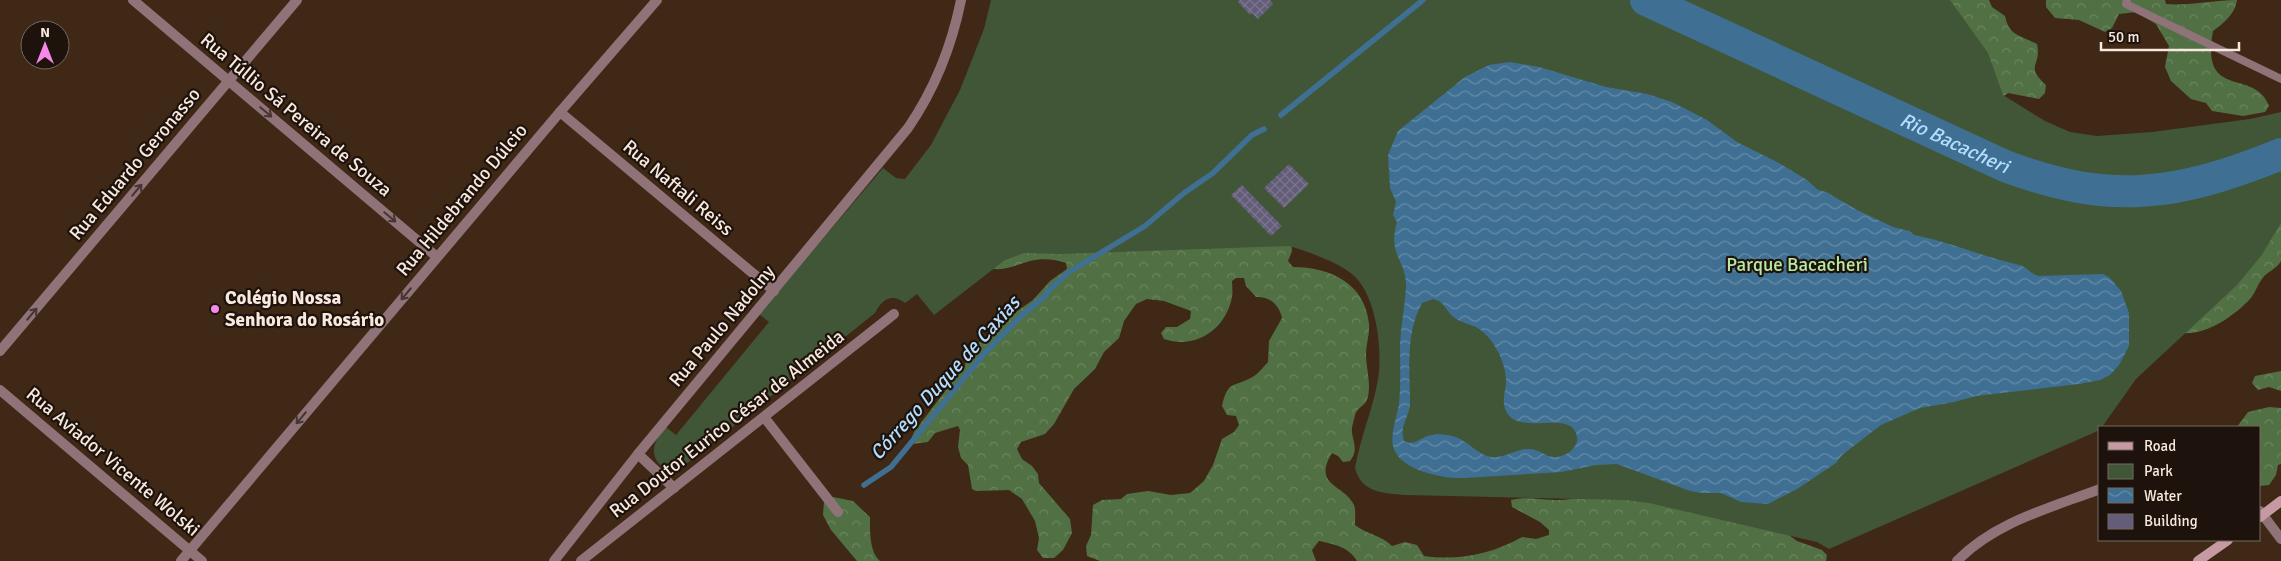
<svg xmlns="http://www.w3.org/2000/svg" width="2281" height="561" font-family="Signika,sans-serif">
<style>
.forest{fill:url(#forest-crowns)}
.park{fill:#405637}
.water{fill:url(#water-waves);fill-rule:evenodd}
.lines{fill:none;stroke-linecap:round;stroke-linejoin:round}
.stream{stroke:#3f7093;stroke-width:5.5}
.river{stroke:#3f7093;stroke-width:32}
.building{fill:url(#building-cross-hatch)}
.lane{stroke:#8f7378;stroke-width:8}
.street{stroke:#8f7378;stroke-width:10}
.secondary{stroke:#c69aa2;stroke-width:10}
.oneway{stroke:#463532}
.poi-dot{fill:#f788eb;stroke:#1e130c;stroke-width:2}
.labels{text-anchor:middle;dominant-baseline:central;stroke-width:4.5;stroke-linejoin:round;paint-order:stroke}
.street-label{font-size:19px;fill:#f8e8dd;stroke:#1e130c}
.park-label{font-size:19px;fill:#b7e9a2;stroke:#1e130c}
.poi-label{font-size:19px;font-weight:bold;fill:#f8e8dd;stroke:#1e130c;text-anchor:start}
.water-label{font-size:20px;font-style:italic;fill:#b3deff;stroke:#1e130c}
</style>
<defs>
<pattern id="forest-crowns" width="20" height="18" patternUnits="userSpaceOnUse" patternTransform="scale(1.25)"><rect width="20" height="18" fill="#517144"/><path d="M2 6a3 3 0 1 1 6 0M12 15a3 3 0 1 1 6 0" fill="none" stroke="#6b855f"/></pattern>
<pattern id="water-waves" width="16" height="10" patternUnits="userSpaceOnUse" patternTransform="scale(1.25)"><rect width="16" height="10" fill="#3f7093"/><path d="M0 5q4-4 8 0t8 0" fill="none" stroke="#658ba7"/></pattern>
<pattern id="building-cross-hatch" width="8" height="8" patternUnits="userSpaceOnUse" patternTransform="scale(1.25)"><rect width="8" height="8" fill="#645d7a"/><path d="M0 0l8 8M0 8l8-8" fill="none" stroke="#7b748c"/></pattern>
</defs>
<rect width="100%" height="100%" fill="#3f2816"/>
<g class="forest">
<path d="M1900 0H1989L1992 7 2005 16C2009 36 2020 35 2037 44 2042 66 2024 65 2046 85L2045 93 2039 99 2008 93 1997 101Z"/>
<path d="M2046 0H2165L2166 4C2190 6 2213 0 2237 0 2235 14 2224 23 2213 31 2200 102 2255 67 2269 106L2265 112 2243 116 2212 111 2206 103 2191 99 2171 81 2165 67 2169 46 2156 24 2136 12 2119 14 2112 28 2105 32 2079 20 2055 18 2046 7Z"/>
<path d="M2281 177V261C2276 270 2267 271 2262 279 2257 285 2255 294 2250 299 2233 317 2205 336 2181 333Z"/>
<path d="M1291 241 1292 251 1288 261 1293 267C1330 267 1365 283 1369 324 1370 334 1366 344 1366 354 1366 368 1372 386 1367 400 1364 406 1357 408 1355 415 1354 420 1351 428 1352 433 1354 445 1358 450 1350 461L1343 462 1338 456 1332 453C1312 486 1344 484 1354 505 1356 510 1355 519 1355 525 1366 534 1381 535 1392 546L1405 542 1417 545 1424 556C1459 561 1492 554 1522 537L1536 539 1549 535V530L1540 522 1512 507 1511 500C1526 496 1542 500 1557 500 1581 499 1605 493 1629 496 1680 504 1731 519 1782 530L1797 541 1822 550 1827 555 1826 561H1357C1349 547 1334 544 1319 541L1312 550 1316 561H1100L1087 556 1086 546 1091 535 1093 505 1102 500 1121 499 1127 494 1148 491 1171 495 1190 493 1204 481 1213 465 1222 439 1234 432 1239 425 1236 416 1227 415 1222 406C1228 378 1236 388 1254 376 1259 373 1264 366 1268 362L1269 341 1282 318C1279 305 1270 296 1256 297L1246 286 1244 278H1236L1232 281C1232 286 1233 292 1232 297 1226 329 1196 350 1164 339L1161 333 1166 327H1177L1190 319 1191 311 1164 301 1147 299 1136 304 1124 321 1119 338 1104 352 1095 369 1074 389 1054 424 1045 434 1021 442 1017 449 1022 459 1032 466 1038 474 1039 483 1070 519 1072 533 1063 550 1054 558H1043L1037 550 1039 538 1035 521 1022 499 1009 490 976 491 972 489 968 465 961 458 958 447 960 430 958 426 935 433 928 442 913 444 911 440 914 432 965 365 968 354 974 347 1009 317 1033 300 1050 281 1067 269 1066 263C1055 259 1041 258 1030 261 1015 265 1002 273 987 267L996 251Z"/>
<path d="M2281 371V391L2269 387 2258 390 2252 383 2255 376Z"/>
<path d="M2269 407 2281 408V464L2278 465 2276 475 2269 485 2260 486V427H2237L2248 412Z"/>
<path d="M833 497 853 501 870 517C870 530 869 552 880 561H857L831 530 823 515 824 502Z"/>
</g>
<path class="park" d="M991 0H1950L1988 53 2003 95 2045 121 2070 132 2097 136 2152 132 2250 119 2281 112V223L2261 256 2237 285 2136 379 2102 427H2100V430L1829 549 1817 542 1649 503 1625 500 1405 495C1384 493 1361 493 1355 468 1360 438 1373 409 1378 379 1383 350 1376 293 1352 274 1337 262 1307 251 1289 246L1061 254 1024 253 1005 260 934 315 917 294 905 303C892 293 882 299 875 313L686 464 677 468 661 466C648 453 655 439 666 427L676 435 769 322 759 314 883 168 896 178 905 179 931 145 960 90 984 29Z"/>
<path class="water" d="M1510 62 1539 67 1606 87 1647 94 1672 102 1707 120 1737 142 1777 162 1807 180 1818 190 1826 192 1857 210 1893 227 1909 231 1914 235C1950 242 1984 257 2019 265 2026 266 2030 274 2039 276L2103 274 2110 278 2121 291 2129 313V346L2119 365 2110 375 2100 380 2079 384 1976 396 1954 402 1920 408 1881 425 1842 455 1836 463 1797 489 1768 504 1741 502 1721 493H1702L1690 491 1617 464 1596 465 1561 472 1464 478C1444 479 1402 471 1394 449 1389 436 1397 417 1399 404 1401 384 1400 363 1400 343 1401 324 1405 306 1406 287 1407 260 1387 256 1397 222L1393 215 1396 202 1390 188 1388 155 1398 131 1465 77 1489 65ZM1433 299C1446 302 1445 311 1455 318 1461 323 1472 324 1479 329 1494 339 1506 363 1506 381 1506 391 1501 400 1506 411 1519 438 1574 407 1577 438 1578 443 1574 448 1571 451 1549 466 1545 449 1528 449 1514 449 1502 461 1487 456 1476 452 1469 443 1458 438 1452 435 1439 433 1432 435 1421 436 1415 447 1404 441 1399 426 1409 418 1410 404 1410 370 1405 334 1422 303Z"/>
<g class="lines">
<g class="stream">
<path d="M1281 115 1423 0"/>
<path d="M864 485 891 467 983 355 1022 315 1044 297 1050 289 1069 272 1145 226 1184 193 1213 173 1252 135 1264 129"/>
</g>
<path class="river" id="s1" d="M1646 0 2005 166C2111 206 2177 196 2281 154"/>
</g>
<g class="building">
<path d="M1240 0H1270L1273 4 1258 19 1252 13 1250 15 1238 2Z"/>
<path d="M1289 164 1309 184 1284 208 1264 188Z"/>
<path d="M1242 185 1282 226 1271 236 1231 195Z"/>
</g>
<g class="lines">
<path class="lane" d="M2127 0 2126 4 2281 79"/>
<g class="street">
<path d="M133 0 437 257"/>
<path d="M560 112 774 291"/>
<path d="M0 351 297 0"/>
<path d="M0 390 202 561"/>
<path d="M764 417 838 512"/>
<path d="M638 454 674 488"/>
<path d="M2260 511 2281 539"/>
<path d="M181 561 560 112 657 0"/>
<path d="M554 561 638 454 908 128C934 90 952 45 961 0"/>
<path d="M581 561 894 314"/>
<path d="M1957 561C1995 522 2050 508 2100 489"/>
</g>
<g class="secondary">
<path d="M2260 517 2281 501"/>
<path d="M2198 561 2228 540"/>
</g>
</g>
<defs><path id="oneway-shaft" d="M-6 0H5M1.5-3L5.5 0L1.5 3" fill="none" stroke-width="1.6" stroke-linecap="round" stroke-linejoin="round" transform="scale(1.25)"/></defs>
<g class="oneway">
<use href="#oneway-shaft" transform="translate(266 112) rotate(40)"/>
<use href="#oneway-shaft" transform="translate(137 190) rotate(-50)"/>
<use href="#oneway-shaft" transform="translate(390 217) rotate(40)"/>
<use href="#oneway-shaft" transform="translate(406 294) rotate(130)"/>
<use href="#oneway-shaft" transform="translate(32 314) rotate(-50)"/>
<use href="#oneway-shaft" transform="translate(301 418) rotate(130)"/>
</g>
<circle class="poi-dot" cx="215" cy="309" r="5"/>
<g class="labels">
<g class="street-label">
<text transform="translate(296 115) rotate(40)">Rua Túllio Sá Pereira de Souza</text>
<text transform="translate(135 164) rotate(-50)">Rua Eduardo Geronasso</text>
<text transform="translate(678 188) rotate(40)">Rua Naftali Reiss</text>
<text transform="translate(462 200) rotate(-50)">Rua Hildebrando Dúlcio</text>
<text transform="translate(722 326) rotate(-50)">Rua Paulo Nadolny</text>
<text transform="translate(727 424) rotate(-38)">Rua Doutor Eurico César de Almeida</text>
<text transform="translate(113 462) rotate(40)">Rua Aviador Vicente Wolski</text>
</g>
<g class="park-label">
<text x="1797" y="265">Parque Bacacheri</text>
</g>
<g class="poi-label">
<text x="225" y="298">Colégio Nossa<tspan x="225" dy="22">Senhora do Rosário</tspan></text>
</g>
<g class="water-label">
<text stroke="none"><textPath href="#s1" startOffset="340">Rio Bacacheri</textPath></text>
<text transform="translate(945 378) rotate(-48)">Córrego Duque de Caxias</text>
</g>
</g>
<rect x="2098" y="426" width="162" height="115" fill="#1e130c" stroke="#756860"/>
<rect x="2108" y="442" width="25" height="8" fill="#c69aa2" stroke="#756860"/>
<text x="2144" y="451" font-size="15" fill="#f8e8dd">Road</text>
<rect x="2108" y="464" width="25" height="15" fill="#405637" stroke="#756860"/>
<text x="2144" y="476" font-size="15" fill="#f8e8dd">Park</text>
<rect x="2108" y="488" width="25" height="15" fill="url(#water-waves)" stroke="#756860"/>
<text x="2144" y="501" font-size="15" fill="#f8e8dd">Water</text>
<rect x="2108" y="514" width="25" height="15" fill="#645d7a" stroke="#756860"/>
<text x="2144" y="526" font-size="15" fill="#f8e8dd">Building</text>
<g transform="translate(45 45)"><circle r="24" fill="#1e130c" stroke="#756860"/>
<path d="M0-4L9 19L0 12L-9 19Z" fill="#f788eb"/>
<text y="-8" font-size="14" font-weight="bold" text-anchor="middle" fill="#f8e8dd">N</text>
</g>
<path d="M2101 42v8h138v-8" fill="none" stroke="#f8e8dd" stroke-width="2.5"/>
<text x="2108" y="42" font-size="15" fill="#f8e8dd" stroke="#1e130c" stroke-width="4" paint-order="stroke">50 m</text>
</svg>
